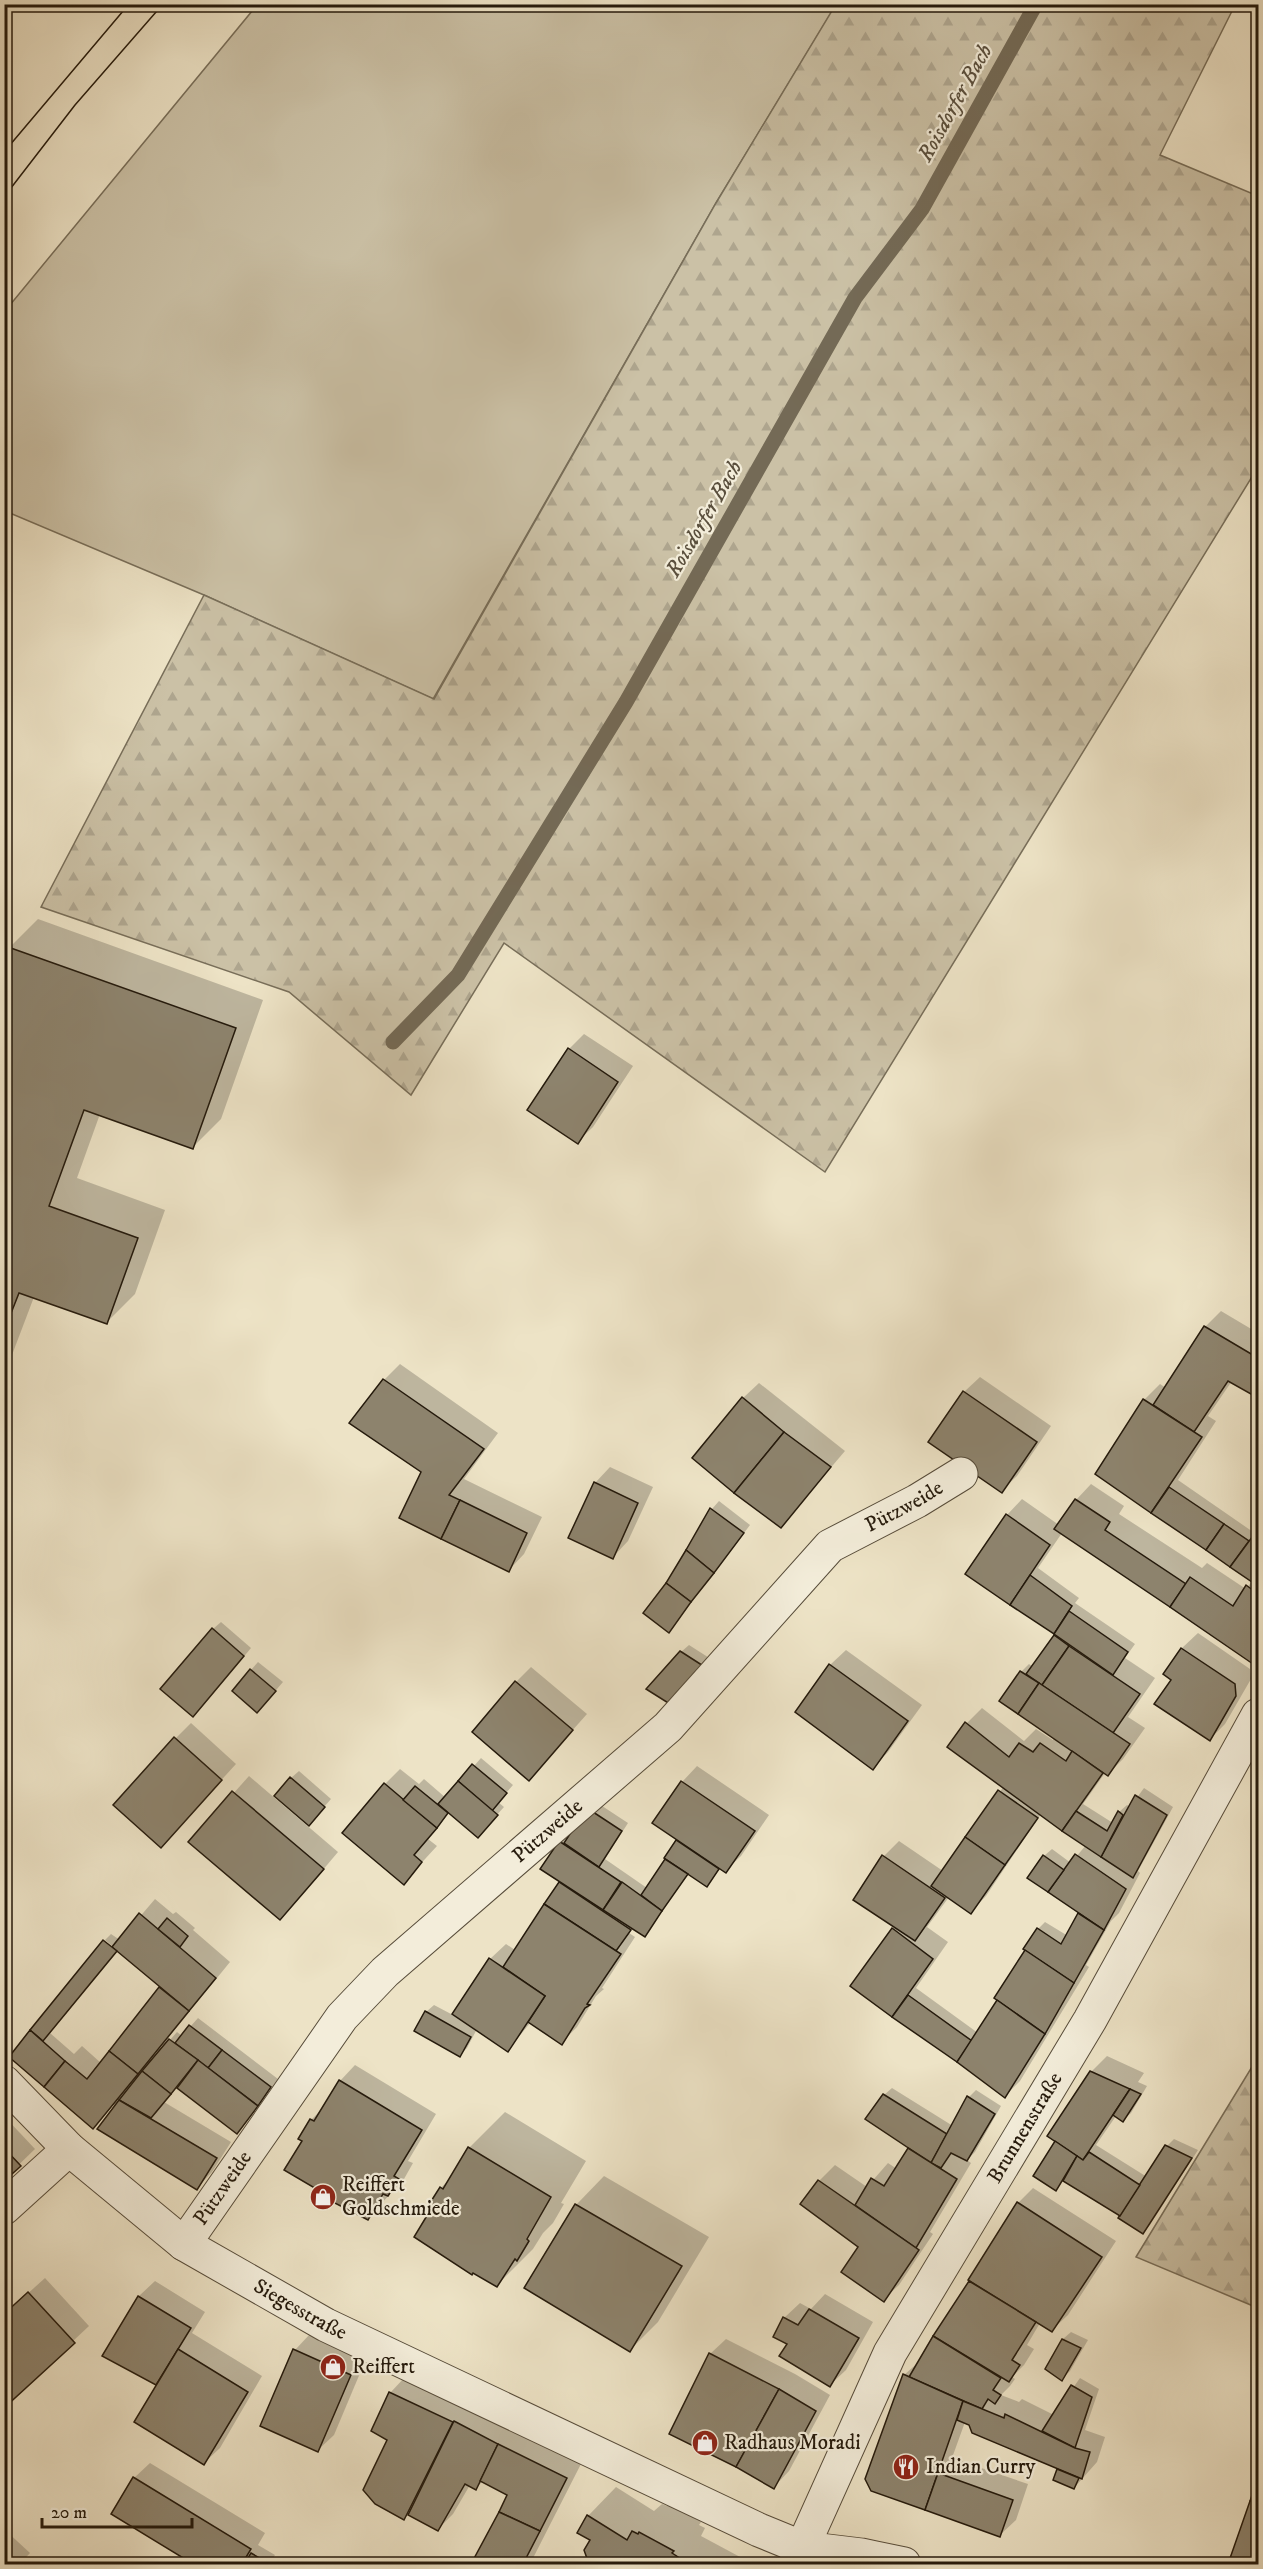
<svg xmlns="http://www.w3.org/2000/svg" width="1263" height="2569" font-family="'IM FELL DW Pica',serif">
<style>
.green{fill:#cbc1a6;stroke:#786e59;stroke-width:1.5}
.forest{fill:url(#forest-firs);stroke:#786e59;stroke-width:1.5}
.shadow{fill:#0003;fill-rule:evenodd}
.lines{fill:none;stroke-linecap:round;stroke-linejoin:round}
.stream{stroke:#746a56;stroke-width:15}
.building{fill:#8d836d;stroke:#251a0c;stroke-width:1.5}
.minor-casing{stroke:#574c3a;stroke-width:35}
.minor{stroke:#f3edda;stroke-width:33}
.tram{stroke:#251a0c;stroke-width:1.5}
.labels{text-anchor:middle;dominant-baseline:central;stroke-width:4.5;stroke-linejoin:round;paint-order:stroke}
.street-label{font-size:21px;fill:#251a0c;stroke:#f3edda}
.poi-label{font-size:21px;fill:#251a0c;stroke:#f3edda;text-anchor:start}
.water-label{font-size:22px;font-style:italic;fill:#5a4f3d;stroke:#f3edda}
</style>
<defs>
<pattern id="forest-firs" width="22" height="20" patternUnits="userSpaceOnUse" patternTransform="scale(1.5)"><rect width="22" height="20" fill="#cbc1a6"/><path d="M5 1l3.5 6h-7zM16 11l3.5 6h-7z" fill="#aea58e"/></pattern>
</defs>
<rect width="100%" height="100%" fill="#ede3c6"/>
<filter id="stains"><feTurbulence type="fractalNoise" baseFrequency=".00333" numOctaves="4"/><feColorMatrix values="0 0 0 0 .2 0 0 0 0 .09 0 0 0 0 .02 0 0 0 .5 -.17"/></filter>
<radialGradient id="worn" r=".72"><stop offset=".6" stop-color="#630" stop-opacity="0"/><stop offset="1" stop-color="#630" stop-opacity=".3"/></radialGradient>
<path class="green" d="M257 5H836L716 203 433 699 204 595 5 511V311Z"/>
<g class="forest">
<path d="M836 4 1235 5 1160 155 1258 196V467L825 1172 504 943 411 1095 289 992 41 907 204 595 434 699 716 203Z"/>
<path d="M1258 2057V2308L1136 2257Z"/>
</g>
<g class="shadow">
<path d="M38 919 263 1000 221 1119 193 1147 100 1114 77 1178 165 1210 135 1294 107 1322 34 1297 4 1376V962L10 947Z"/>
<path d="M584 1034 633 1066 593 1127 577 1142 569 1049Z"/>
<path d="M1221 1311 1258 1333V1397L1232 1381 1208 1416 1216 1421 1178 1480 1256 1534 1258 1531V1656L1253 1662 1062 1533 1038 1568 1079 1598 1075 1603 1135 1644 1125 1658 1155 1678 1128 1717 1145 1728 1123 1759 1108 1774 1105 1773 1083 1804 1113 1823 1119 1812 1127 1805 1130 1807 1144 1788 1173 1807 1138 1871 1140 1873 1119 1913 1111 1921 1086 1965 1089 1967 1020 2081 1005 2096 852 1986 895 1926 884 1856 899 1841 943 1871 1004 1786 967 1723 982 1708 1024 1741 1036 1729 1053 1740 1054 1737 1001 1700 1021 1672 1029 1664 1033 1667 1056 1634 1011 1604 1007 1515 1022 1499 1059 1525 1076 1500 1091 1484 1124 1506 1119 1514 1202 1568 1207 1563 1246 1589 1253 1580 1097 1474 1144 1400 1160 1384 1166 1388 1205 1327ZM1041 1814 1086 1845 1071 1863 1052 1849 1044 1856 1081 1913 1068 1936 1045 1922 1038 1929 999 2000 978 2033 916 1988 948 1942 927 1927 949 1897 971 1912 986 1896Z"/>
<path d="M400 1364 498 1433 464 1479 542 1517 524 1554 509 1570 423 1472 351 1422 384 1380Z"/>
<path d="M980 1377 1051 1426 1017 1476 1001 1491 964 1392Z"/>
<path d="M759 1383 845 1451 781 1526 743 1398Z"/>
<path d="M610 1467 653 1487 628 1541 613 1557 595 1483Z"/>
<path d="M719 1501 750 1525 676 1623 668 1584 712 1509Z"/>
<path d="M221 1622 251 1648 201 1708 213 1629Z"/>
<path d="M1198 1633 1250 1669 1251 1679 1225 1724 1210 1739 1173 1680 1165 1674 1182 1648Z"/>
<path d="M689 1645 714 1661 673 1704 681 1652Z"/>
<path d="M846 1650 922 1705 888 1752 873 1768 830 1665Z"/>
<path d="M258 1662 283 1682 265 1703 251 1670Z"/>
<path d="M531 1667 587 1714 529 1779 516 1682Z"/>
<path d="M191 1723 236 1764 161 1846 175 1739Z"/>
<path d="M481 1758 513 1785 498 1802 504 1807 485 1828 450 1812 428 1839 437 1846 403 1883 385 1784 400 1769 419 1784 424 1779 446 1798Z"/>
<path d="M697 1766 769 1815 741 1856 725 1871 721 1868 706 1885 689 1873 645 1935 632 1929 629 1933 635 1937 602 1988 604 1989 596 1996 577 2027 561 2043 531 2022 508 2050 477 2029 467 2048 460 2055 426 2012 434 2005 453 2015 490 1959 506 1944 515 1950 561 1881 560 1842 568 1834 571 1836 596 1802 628 1823 605 1859 647 1888 679 1840 682 1782Z"/>
<path d="M299 1771 331 1799 316 1816 291 1778Z"/>
<path d="M249 1776 338 1852 295 1903 190 1842Z"/>
<path d="M155 1899 173 1914 176 1912 195 1928 193 1930 230 1962 168 2038 170 2040 177 2032 182 2036 198 2018 278 2079 237 2132 178 2086 164 2102 231 2142 212 2172 197 2188 113 2105 93 2127 11 2057 103 1942 116 1952 50 2033 74 2054 82 2046 101 2063 161 1986 105 1940 111 1934 120 1940Z"/>
<path d="M1107 2056 1144 2073 1138 2082 1147 2086 1131 2113 1123 2120 1116 2116 1096 2145 1147 2177 1167 2146 1174 2139 1198 2150 1150 2225 1142 2232 1122 2216 1064 2180 1055 2189 1056 2142 1091 2072Z"/>
<path d="M355 2065 436 2114 408 2161 413 2163 404 2179 368 2218 327 2194 304 2140 311 2120 324 2107 340 2081Z"/>
<path d="M892 2088 953 2126 969 2097 976 2090 1001 2106 975 2152 967 2160 971 2163 930 2232 933 2234 899 2285 883 2300 861 2246 802 2204 819 2181 835 2165 867 2187 888 2163 897 2169 911 2147 884 2095Z"/>
<path d="M505 2112 586 2161 561 2203 564 2204 553 2223 543 2233 533 2249 497 2285 433 2208 441 2188 451 2177 469 2148Z"/>
<path d="M4 2116 35 2149 4 2179Z"/>
<path d="M604 2176 709 2237 658 2322 630 2350 526 2288 576 2205Z"/>
<path d="M1033 2188 1116 2241 1068 2315 1052 2330 1040 2323 1027 2345 1034 2349 1024 2365 1012 2377 1015 2379 1010 2386 1001 2395 1019 2402 1022 2399 1054 2415 1080 2378 1099 2389 1085 2430 1105 2437 1097 2462 1074 2488 1058 2470 1059 2468 965 2422 952 2458 1028 2484 1016 2520 1000 2535 872 2490 904 2375 921 2360 1018 2203Z"/>
<path d="M45 2278 89 2326 4 2406V2315Z"/>
<path d="M155 2281 205 2312 192 2333 262 2376 220 2448 204 2463 158 2384 104 2355 139 2296Z"/>
<path d="M825 2294 873 2322 846 2370 830 2385 789 2344 784 2318 800 2303 811 2309Z"/>
<path d="M1071 2332 1088 2340 1070 2371 1062 2379 1047 2368 1063 2339Z"/>
<path d="M310 2334 366 2359 334 2435 318 2450 295 2350Z"/>
<path d="M726 2339 795 2374 830 2395 789 2471 774 2487 710 2354Z"/>
<path d="M405 2377 582 2462 530 2564H473L509 2494 483 2481 476 2488 470 2485 453 2514 438 2529 408 2514 404 2518 389 2439 390 2393Z"/>
<path d="M150 2463 265 2533 258 2545 275 2555 269 2564H196L113 2514 134 2478Z"/>
<path d="M1258 2483V2564H1230Z"/>
<path d="M616 2487 654 2511 662 2504 667 2506 668 2504 701 2522 699 2525 705 2528 701 2536 742 2558 738 2564H590L586 2550 592 2540 579 2532 588 2516Z"/>
<path d="M4 2529 30 2553 20 2564H4Z"/>
</g>
<g class="lines">
<path class="stream" d="M393 1042 458 975 626 702 855 298 922 209 1036 4"/>
</g>
<g class="building">
<path d="M8 947 236 1028 193 1149 84 1110 49 1206 138 1238 107 1324 19 1293 4 1331V957Z"/>
<path d="M568 1048 618 1082 578 1144 527 1110Z"/>
<path d="M1204 1326 1258 1358V1398L1228 1381 1194 1432 1153 1405Z"/>
<path d="M383 1379 484 1449 449 1495 460 1500 441 1539 399 1518 421 1472 349 1423Z"/>
<path d="M963 1391 1037 1442 1002 1493 928 1442Z"/>
<path d="M742 1397 784 1432 734 1493 692 1458Z"/>
<path d="M1143 1399 1202 1437 1151 1513 1095 1474Z"/>
<path d="M784 1432 831 1467 781 1528 734 1493Z"/>
<path d="M594 1482 638 1503 613 1559 568 1538Z"/>
<path d="M1169 1487 1224 1524 1206 1550 1151 1513Z"/>
<path d="M1075 1499 1110 1522 1105 1530 1186 1584 1170 1607 1054 1529Z"/>
<path d="M460 1500 527 1533 509 1572 441 1539Z"/>
<path d="M710 1508 744 1533 714 1573 686 1550Z"/>
<path d="M1006 1514 1050 1545 1010 1605 965 1574Z"/>
<path d="M1224 1524 1249 1541 1230 1567 1206 1550Z"/>
<path d="M1258 1529V1586L1230 1567Z"/>
<path d="M686 1550 714 1573 691 1602 666 1583Z"/>
<path d="M1030 1575 1072 1606 1054 1634 1010 1605Z"/>
<path d="M1190 1577 1233 1606 1246 1585 1258 1594V1653L1253 1664 1170 1607Z"/>
<path d="M666 1583 691 1602 669 1633 643 1613Z"/>
<path d="M1069 1611 1128 1652 1113 1675 1054 1634Z"/>
<path d="M212 1628 244 1656 193 1717 160 1689Z"/>
<path d="M1054 1635 1069 1646 1042 1685 1026 1674Z"/>
<path d="M1069 1646 1140 1694 1113 1733 1042 1685Z"/>
<path d="M1181 1648 1235 1684 1236 1696 1210 1741 1154 1704 1171 1680 1163 1674Z"/>
<path d="M680 1651 708 1669 673 1706 646 1689Z"/>
<path d="M829 1664 908 1721 873 1770 795 1712Z"/>
<path d="M250 1669 276 1691 257 1713 232 1691Z"/>
<path d="M1020 1671 1039 1683 1018 1714 999 1701Z"/>
<path d="M515 1681 573 1730 529 1781 472 1732Z"/>
<path d="M1039 1683 1130 1744 1108 1776 1018 1714Z"/>
<path d="M965 1722 1009 1757 1019 1743 1033 1752 1040 1743 1066 1761 1072 1751 1103 1773 1062 1831 947 1747Z"/>
<path d="M174 1737 222 1780 161 1848 113 1805Z"/>
<path d="M472 1764 507 1793 492 1811 458 1781Z"/>
<path d="M290 1777 325 1807 309 1826 274 1796Z"/>
<path d="M458 1781 498 1815 478 1838 438 1804Z"/>
<path d="M681 1781 755 1831 726 1873 652 1823Z"/>
<path d="M384 1783 437 1828 414 1855 422 1862 404 1885 342 1833Z"/>
<path d="M415 1786 448 1813 437 1828 403 1800Z"/>
<path d="M998 1790 1038 1818 1005 1865 965 1837Z"/>
<path d="M232 1791 324 1869 280 1920 188 1842Z"/>
<path d="M1135 1795 1167 1815 1133 1878 1101 1857Z"/>
<path d="M587 1808 622 1831 599 1867 564 1843Z"/>
<path d="M1076 1811 1107 1831 1118 1811 1123 1815 1101 1857 1062 1831Z"/>
<path d="M965 1837 1005 1865 971 1914 931 1886Z"/>
<path d="M676 1840 719 1869 707 1887 664 1858Z"/>
<path d="M559 1841 621 1882 603 1910 540 1869Z"/>
<path d="M1075 1854 1126 1889 1104 1930 1048 1892Z"/>
<path d="M882 1855 945 1898 915 1941 853 1900Z"/>
<path d="M1043 1855 1064 1870 1048 1892 1027 1878Z"/>
<path d="M665 1859 688 1874 662 1911 641 1895Z"/>
<path d="M559 1882 631 1930 616 1951 544 1904Z"/>
<path d="M622 1882 662 1911 645 1937 603 1910Z"/>
<path d="M544 1904 621 1954 587 2004 590 2005 585 2008 562 2045 528 2022 545 1996 503 1967Z"/>
<path d="M139 1913 216 1978 189 2011 112 1947Z"/>
<path d="M1078 1913 1104 1930 1074 1983 1023 1949 1037 1928 1061 1944Z"/>
<path d="M167 1918 188 1936 180 1947 158 1929Z"/>
<path d="M892 1928 933 1959 892 2017 850 1986Z"/>
<path d="M103 1940 117 1951 43 2041 30 2030Z"/>
<path d="M1025 1950 1074 1983 1045 2034 994 1998Z"/>
<path d="M489 1958 545 1996 508 2052 452 2014Z"/>
<path d="M159 1987 189 2011 138 2074 109 2051Z"/>
<path d="M908 1995 972 2041 957 2062 892 2017Z"/>
<path d="M997 2000 1045 2034 1005 2098 957 2062Z"/>
<path d="M425 2011 471 2037 460 2057 414 2031Z"/>
<path d="M189 2025 222 2050 208 2068 175 2043Z"/>
<path d="M30 2030 65 2061 44 2087 9 2057Z"/>
<path d="M169 2039 198 2060 171 2094 142 2071Z"/>
<path d="M222 2050 271 2087 258 2106 208 2068Z"/>
<path d="M109 2051 138 2074 93 2129 44 2087 65 2061 87 2079Z"/>
<path d="M198 2060 258 2106 237 2134 177 2088Z"/>
<path d="M142 2071 171 2094 151 2118 119 2100Z"/>
<path d="M1090 2071 1130 2089 1083 2160 1047 2136Z"/>
<path d="M339 2080 422 2130 394 2176 399 2179 388 2196 383 2194 368 2220 323 2197 325 2194 284 2170 302 2141 298 2139 310 2119 314 2121Z"/>
<path d="M1130 2089 1141 2094 1123 2122 1113 2115Z"/>
<path d="M883 2094 947 2134 931 2163 865 2119Z"/>
<path d="M967 2096 995 2114 967 2161 951 2153 941 2168 931 2163Z"/>
<path d="M119 2100 217 2158 197 2190 97 2129Z"/>
<path d="M1055 2141 1077 2156 1056 2191 1033 2176Z"/>
<path d="M1165 2145 1192 2158 1143 2234 1118 2218Z"/>
<path d="M468 2147 551 2197 527 2239 529 2241 517 2261 515 2259 497 2287 473 2273 472 2275 414 2237 431 2209 428 2206 440 2187 443 2189Z"/>
<path d="M4 2148 21 2166 4 2181Z"/>
<path d="M908 2148 957 2179 916 2248 855 2205 871 2178 884 2186Z"/>
<path d="M1089 2152 1140 2185 1120 2216 1063 2181 1077 2156 1083 2160Z"/>
<path d="M818 2180 919 2250 884 2302 841 2272 858 2247 800 2204Z"/>
<path d="M1017 2202 1102 2257 1052 2332 968 2280Z"/>
<path d="M575 2204 682 2266 630 2352 524 2288Z"/>
<path d="M969 2281 1036 2322 1012 2360 1020 2365 1009 2382 933 2336Z"/>
<path d="M28 2292 75 2343 4 2408V2314Z"/>
<path d="M138 2296 191 2328 156 2385 102 2356Z"/>
<path d="M809 2309 859 2338 830 2387 779 2356 787 2344 773 2337 783 2317 798 2325Z"/>
<path d="M933 2336 1001 2378 993 2390 1001 2395 995 2404 988 2399 982 2409 909 2377Z"/>
<path d="M1062 2339 1081 2348 1062 2381 1045 2369Z"/>
<path d="M178 2349 248 2392 204 2465 134 2422Z"/>
<path d="M293 2349 351 2375 318 2452 260 2426Z"/>
<path d="M709 2353 779 2389 736 2467 669 2434Z"/>
<path d="M903 2374 963 2401 925 2510 871 2491 865 2479Z"/>
<path d="M1071 2385 1092 2397 1075 2448 1042 2431Z"/>
<path d="M779 2389 816 2411 774 2489 736 2467Z"/>
<path d="M389 2392 453 2422 404 2520 375 2504 363 2490 387 2440 371 2431Z"/>
<path d="M963 2401 1004 2418 1005 2414 1075 2448 1090 2452 1082 2479 972 2433 969 2425 957 2420Z"/>
<path d="M454 2421 498 2444 476 2490 465 2484 438 2531 408 2515Z"/>
<path d="M498 2444 567 2478 540 2531 499 2512 507 2495 480 2481Z"/>
<path d="M1057 2469 1079 2478 1074 2489 1053 2480Z"/>
<path d="M938 2473 1013 2500 1000 2537 925 2510Z"/>
<path d="M133 2477 251 2549 242 2564H193L111 2514Z"/>
<path d="M1258 2478V2501H1250Z"/>
<path d="M1250 2501H1258V2564H1228Z"/>
<path d="M499 2512 540 2531 523 2564H471Z"/>
<path d="M587 2515 627 2540 632 2531 638 2534 639 2532 674 2551 672 2553 678 2557 674 2564H589L584 2550 590 2540 577 2533Z"/>
<path d="M251 2553 268 2563V2564H244Z"/>
</g>
<g class="lines">
<defs>
<g id="minor">
<path id="s1" d="M4 2082 69 2149 184 2244 326 2325 759 2530 803 2548 861 2555 904 2564"/>
<path d="M4 2208 69 2149"/>
<path id="s2" d="M184 2244 342 2017 385 1972 668 1727 830 1546 917 1501 961 1474"/>
<path id="s3" d="M795 2564 890 2353 1090 2020 1258 1715"/>
</g>
</defs>
<use href="#minor" class="minor-casing"/>
<use href="#minor" class="minor"/>
<g class="tram">
<path d="M4 152 129 4"/>
<path d="M4 197 75 105 163 4"/>
</g>
</g>
<defs>
<symbol id="shop-disc" viewBox="-11 -11 22 22"><circle r="9.5" fill="#8f2418" stroke="#f3edda"/><path d="M-5-2.5h2.3a2.7 3.5 0 0 1 5.4 0H5L5.5 6h-11ZM-1.5-2.5h3a1.5 2.3 0 0 0-3 0Z" fill="#fff"/></symbol>
<symbol id="restaurant-disc" viewBox="-11 -11 22 22"><circle r="9.5" fill="#8f2418" stroke="#f3edda"/><path d="M-5-6h1v4h1v-4h1v4h1v-4h1v5L-1.5 .5V6h-2V.5L-5-1ZM5-6V6H3V1.5H1.5Q1.5-4 5-6Z" fill="#fff"/></symbol>
</defs>
<g fill-rule="evenodd">
<use href="#shop-disc" x="308" y="2182" width="30" height="30"/>
<use href="#shop-disc" x="318" y="2352" width="30" height="30"/>
<use href="#shop-disc" x="690" y="2428" width="30" height="30"/>
<use href="#restaurant-disc" x="891" y="2452" width="30" height="30"/>
</g>
<g class="labels">
<g class="street-label">
<text stroke="none"><textPath href="#s2" startOffset="1040">Pützweide</textPath></text>
<text stroke="none"><textPath href="#s2" startOffset="554">Pützweide</textPath></text>
<text stroke="none"><textPath href="#s3" startOffset="494">Brunnenstraße</textPath></text>
<text stroke="none"><textPath href="#s2" startOffset="68">Pützweide</textPath></text>
<text stroke="none"><textPath href="#s1" startOffset="376">Siegesstraße</textPath></text>
</g>
<g class="poi-label">
<text x="342" y="2185">Reiffert<tspan x="342" dy="24">Goldschmiede</tspan></text>
<text x="352" y="2367">Reiffert</text>
<text x="724" y="2443">Radhaus Moradi</text>
<text x="926" y="2467">Indian Curry</text>
</g>
<g class="water-label">
<text transform="translate(955 103) rotate(-61)">Roisdorfer Bach</text>
<text transform="translate(704 519) rotate(-60)">Roisdorfer Bach</text>
</g>
</g>
<rect width="1263" height="2569" fill="none" stroke="#ede3c6" stroke-width="24"/>
<rect x="6" y="6" width="1251" height="2557" fill="none" stroke="#251a0c" stroke-width="3"/>
<rect x="12" y="12" width="1239" height="2545" fill="none" stroke="#251a0c" stroke-width="1.5"/>
<path d="M42 2518v9h150v-9" fill="none" stroke="#251a0c" stroke-width="3"/>
<text x="51" y="2518" font-size="18" fill="#251a0c" stroke="#f3edda" stroke-width="4.5" paint-order="stroke">20 m</text>
<rect width="100%" height="100%" filter="url(#stains)"/>
<rect width="100%" height="100%" fill="url(#worn)"/>
</svg>
